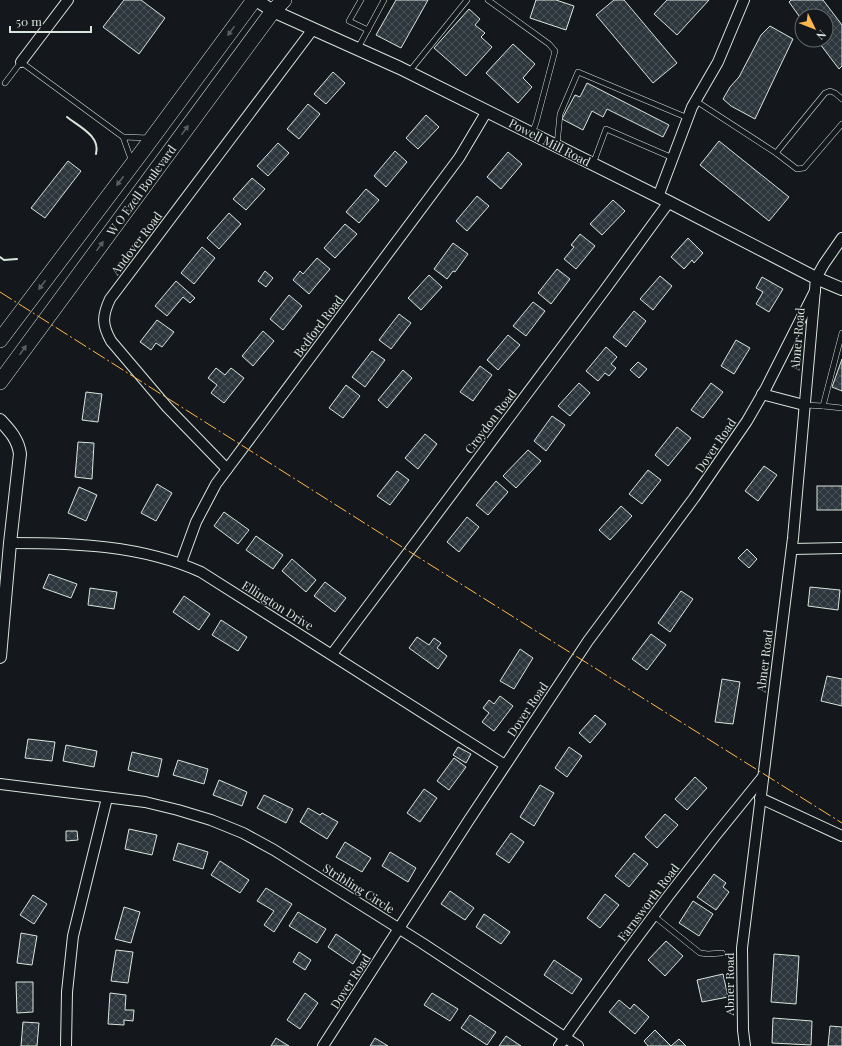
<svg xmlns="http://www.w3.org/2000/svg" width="842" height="1046" font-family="'Playfair Display',serif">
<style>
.building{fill:url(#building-cross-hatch);stroke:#d8e6dc}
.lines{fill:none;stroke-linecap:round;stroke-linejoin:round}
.service-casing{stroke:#d8e6dc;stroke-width:6}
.minor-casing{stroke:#d8e6dc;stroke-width:12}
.tertiary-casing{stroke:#d8e6dc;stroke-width:14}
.primary-casing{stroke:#d8e6dc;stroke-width:16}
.service{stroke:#14181c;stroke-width:5}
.minor{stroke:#14181c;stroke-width:10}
.tertiary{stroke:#14181c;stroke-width:12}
.primary{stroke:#14181c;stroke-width:15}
.wall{stroke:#d8e6dc;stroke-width:2}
.power{stroke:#ffb74d;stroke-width:1;stroke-dasharray:14 3 2 3;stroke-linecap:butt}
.oneway{fill:#59605f}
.labels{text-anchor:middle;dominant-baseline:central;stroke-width:3;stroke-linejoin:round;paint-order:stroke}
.street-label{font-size:12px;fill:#d8e6dc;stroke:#14181c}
</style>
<defs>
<pattern id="building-cross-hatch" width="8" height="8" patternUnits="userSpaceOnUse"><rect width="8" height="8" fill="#2c363c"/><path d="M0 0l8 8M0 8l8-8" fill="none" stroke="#4a5358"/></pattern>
</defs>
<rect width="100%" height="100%" fill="#14181c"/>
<g class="building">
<path d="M124 0H141L165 18 139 54 103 27Z"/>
<path d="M396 0H428L401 48 376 35Z"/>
<path d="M536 0H556L574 6 566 30 530 18Z"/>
<path d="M614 0H624L677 63 653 83 596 15Z"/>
<path d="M667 0H709L677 35 654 14Z"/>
<path d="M791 0H823L842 25V66L839 69 817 40H826V16H802V20L789 2Z"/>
<path d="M469 9 480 19 475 25 485 33 481 37 492 47 466 76 434 48Z"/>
<path d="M770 26 793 39 755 119 731 106 723 99 730 87 739 77 761 35Z"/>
<path d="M513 44 535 64 523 78 532 87 518 103 486 73Z"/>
<path d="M333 72 345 83 326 104 314 94Z"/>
<path d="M587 83 669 125 663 137 607 109 603 117 592 111 583 130 562 119 575 95 580 97Z"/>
<path d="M308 104 320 114 299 139 287 129Z"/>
<path d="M426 115 439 127 418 149 406 138Z"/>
<path d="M719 141 789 197 769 221 700 165Z"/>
<path d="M278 143 289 153 268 176 257 166Z"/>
<path d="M395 151 407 162 386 187 374 176Z"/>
<path d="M508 152 522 164 501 189 487 177Z"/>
<path d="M68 161 81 171 45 218 31 208Z"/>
<path d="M252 178 265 189 246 210 233 199Z"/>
<path d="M366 189 379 200 359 223 346 212Z"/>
<path d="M477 196 489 206 467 231 456 221Z"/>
<path d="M613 200 625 211 602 235 590 224Z"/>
<path d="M229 213 241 224 219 249 207 238Z"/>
<path d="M345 224 357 234 335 258 324 248Z"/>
<path d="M580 234 595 246 576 269 564 259 574 247 571 245Z"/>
<path d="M688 238 703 253 694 263 692 260 684 269 671 257Z"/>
<path d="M453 243 468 254 455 272 453 271 447 279 434 269Z"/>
<path d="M202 247 215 258 194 284 181 273Z"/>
<path d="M317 258 330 269 309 294 293 280 300 271 303 274Z"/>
<path d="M557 269 570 279 551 304 538 293Z"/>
<path d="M265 271 273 278 266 287 258 281Z"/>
<path d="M429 275 442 287 421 310 408 298Z"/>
<path d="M660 276 672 286 653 310 640 299Z"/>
<path d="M762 277 783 289 769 312 756 304 763 292 756 288Z"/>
<path d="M176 281 195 298 190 303 183 297 167 316 155 306Z"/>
<path d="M289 295 302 306 283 330 270 319Z"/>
<path d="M533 302 545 311 526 336 513 326Z"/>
<path d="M634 311 646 321 626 347 613 337Z"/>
<path d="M399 314 411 323 391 349 379 340Z"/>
<path d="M157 320 174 332 162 347 156 343 151 350 140 342Z"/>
<path d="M263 331 274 341 253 366 242 356Z"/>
<path d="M508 335 520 345 498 370 487 360Z"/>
<path d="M736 340 750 348 734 374 721 366Z"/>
<path d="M606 347 617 357 611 364 616 368 609 376 605 373 598 381 586 371Z"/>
<path d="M372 351 385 360 365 387 352 377Z"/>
<path d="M842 359V391L832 387Z"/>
<path d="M638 362 647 369 639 378 630 370Z"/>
<path d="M480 366 492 375 473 401 460 392Z"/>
<path d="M216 368 225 375 231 368 244 378 224 403 211 393 217 385 208 378Z"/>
<path d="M403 370 412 378 387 408 378 400Z"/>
<path d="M579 383 590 393 570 416 558 406Z"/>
<path d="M711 383 723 392 703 418 691 410Z"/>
<path d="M346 385 360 396 343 418 329 408Z"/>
<path d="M86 392 102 394 98 422 82 420Z"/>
<path d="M552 416 565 425 546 451 534 441Z"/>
<path d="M677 427 691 438 668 466 655 455Z"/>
<path d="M425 434 437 444 418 469 405 458Z"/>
<path d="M78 442 94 443 92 479 75 477Z"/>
<path d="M528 450 541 461 516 488 503 476Z"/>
<path d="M764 466 777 475 758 501 745 491Z"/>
<path d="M648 470 661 480 642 504 629 494Z"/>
<path d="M397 471 409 480 390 505 377 496Z"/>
<path d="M496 481 508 492 488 515 476 505Z"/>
<path d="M157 484 172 493 156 521 141 513Z"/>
<rect x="817" y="486" width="25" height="24"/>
<path d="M79 487 97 495 86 521 68 513Z"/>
<path d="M621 506 632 516 610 540 599 530Z"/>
<path d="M224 512 249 530 238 544 214 526Z"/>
<path d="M467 517 479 527 459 552 447 542Z"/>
<path d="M256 536 283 555 273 569 246 550Z"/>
<path d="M747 549 757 559 749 568 738 558Z"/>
<path d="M292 559 316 580 306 592 282 571Z"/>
<path d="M49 574 77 584 71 598 43 588Z"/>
<path d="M325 582 346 598 335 612 314 596Z"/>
<path d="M810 587 840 590 838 610 808 606Z"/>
<path d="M90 588 117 592 114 609 88 605Z"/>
<path d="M681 591 693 599 670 632 658 623Z"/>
<path d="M184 596 210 614 199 630 173 612Z"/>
<path d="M221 620 247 637 238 651 212 635Z"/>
<path d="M651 634 666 645 647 670 632 659Z"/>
<path d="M417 637 429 645 434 638 441 643 437 648 447 656 438 669 409 648Z"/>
<path d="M520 649 533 658 514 689 500 681Z"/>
<path d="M827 676 842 679V706L821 701Z"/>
<path d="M722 679 740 682 733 724 715 722Z"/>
<path d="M500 696 513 706 494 731 482 722 489 713 483 708 489 700 494 704Z"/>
<path d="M595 715 606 724 590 743 579 733Z"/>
<path d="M28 739 55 742 52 761 25 758Z"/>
<path d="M66 745 97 751 94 767 63 761Z"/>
<path d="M458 747 471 754 466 763 453 755Z"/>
<path d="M569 747 582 756 567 777 555 768Z"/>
<path d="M132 752 162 759 158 777 128 770Z"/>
<path d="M454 758 466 767 449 790 437 781Z"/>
<path d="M178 760 208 769 204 784 173 775Z"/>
<path d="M695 777 707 788 687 810 675 799Z"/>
<path d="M219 780 247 792 242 806 213 795Z"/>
<path d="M540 785 554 793 534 826 520 817Z"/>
<path d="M424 789 437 798 420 822 407 813Z"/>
<path d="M264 795 293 809 286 823 257 808Z"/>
<path d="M308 808 320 815 322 813 338 822 327 839 300 822Z"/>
<path d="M665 814 678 825 657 848 645 837Z"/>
<path d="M129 829 157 835 152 855 125 849Z"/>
<path d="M66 831H77L78 840 66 841Z"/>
<path d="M511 833 524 842 509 863 496 854Z"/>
<path d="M345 842 371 858 362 872 336 857Z"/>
<path d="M178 843 208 852 203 869 173 860Z"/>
<path d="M390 852 416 868 408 882 382 866Z"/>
<path d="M634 853 648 864 629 887 615 876Z"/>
<path d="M220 861 249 880 240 893 211 875Z"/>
<path d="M714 874 726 883 723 887 729 892 716 910 697 897Z"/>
<path d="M266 888 292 904 274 932 264 925 274 911 257 901Z"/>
<path d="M450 891 474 908 465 920 441 904Z"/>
<path d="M605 894 619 905 600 928 587 918Z"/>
<path d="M33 895 47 904 34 924 20 915Z"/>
<path d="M693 901 713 914 699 936 679 923Z"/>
<path d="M124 907 140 912 131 943 115 939Z"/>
<path d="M298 912 326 929 317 943 289 926Z"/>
<path d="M484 914 510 932 501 944 476 927Z"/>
<path d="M21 933 37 936 32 965 17 963Z"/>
<path d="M336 934 361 951 353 964 328 947Z"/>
<path d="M666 941 683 956 665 976 648 960Z"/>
<path d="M116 950 133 952 128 983 111 981Z"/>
<path d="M299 952 311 960 305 970 293 962Z"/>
<path d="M774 954 799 956 796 1004 771 1002Z"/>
<path d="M554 960 582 979 572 994 544 975Z"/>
<path d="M723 974 728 997 702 1002 697 980Z"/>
<path d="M16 982H33V1012L17 1013Z"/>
<path d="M110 993 126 995 125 1010H134L133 1021 124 1020V1025L108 1024Z"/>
<path d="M305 993 318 1003 300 1029 287 1020Z"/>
<path d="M432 993 458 1009 450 1021 424 1005Z"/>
<path d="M619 1000 630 1009 634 1004 649 1017 635 1034 609 1012Z"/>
<path d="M470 1015 496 1032 487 1045 461 1028Z"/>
<path d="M773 1018 812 1021 811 1045 772 1043Z"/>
<path d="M23 1022 39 1023 37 1046H21Z"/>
<path d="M830 1026 842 1027V1046H828Z"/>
<path d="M655 1030 671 1046H648L644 1041Z"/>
<path d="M506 1036 521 1046H499Z"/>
<path d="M276 1038 289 1046H271Z"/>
<path d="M375 1038 388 1046H370Z"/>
<path d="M679 1039 686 1046H671Z"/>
</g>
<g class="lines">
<defs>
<g id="service">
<path d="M361 0 349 21 368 30"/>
<path d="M488 0 549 44 555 51 536 123 532 133"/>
<path d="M358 48 384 0"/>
<path d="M409 72 467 0"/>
<path d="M5 83 21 62 123 137"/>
<path d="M696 101 776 153 797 169 804 168 842 124"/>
<path d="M557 145 560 114 578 72 688 118"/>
<path d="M776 153 825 93 830 91 835 93 842 99"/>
<path d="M132 162 123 137 149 138"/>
<path d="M593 164 606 129 673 158"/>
<path d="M805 405 823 406 842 333"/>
<path d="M823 406 842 408"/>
<path d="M654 916 700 953 708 954 722 953"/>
</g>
<g id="minor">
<path d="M21 62 68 0"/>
<path d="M658 197 692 107 718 62 744 0"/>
<path d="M762 394 804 405"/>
<path d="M227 469 167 407 111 341C102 325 102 316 110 299L313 29"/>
<path d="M10 543C75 543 141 545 201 572L505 765"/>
<path d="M792 549 842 548"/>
<path d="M181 563 196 522 216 484 459 158 487 111"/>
<path d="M332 654 604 291 669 202"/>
<path d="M0 784 145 802 178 810 211 820 243 833 274 850 422 943 578 1046"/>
<path d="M760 798 842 836"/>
<path d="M66 1046 67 992 73 936 107 798"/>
<path d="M323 1046 469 820 588 641 694 498 747 421 766 388 815 291"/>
<path d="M559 1046C623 954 691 864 762 778"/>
<path d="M745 1046 743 1030 742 948 793 538 816 278 824 264 842 238"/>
</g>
<g id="tertiary">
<path d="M256 0 273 11 400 68 669 202 816 278 842 289"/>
<path d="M0 420C10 431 18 439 20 454L10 543 0 657"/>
</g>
<g id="primary">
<path d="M0 340 144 149 254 0"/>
<path d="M0 382 273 11 284 0"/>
</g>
</defs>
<use href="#service" class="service-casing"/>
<use href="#minor" class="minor-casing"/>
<use href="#tertiary" class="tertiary-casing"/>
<use href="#primary" class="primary-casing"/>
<use href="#service" class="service"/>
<use href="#minor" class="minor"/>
<use href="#tertiary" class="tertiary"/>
<use href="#primary" class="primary"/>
<g class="wall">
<path d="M67 117C78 126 101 136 96 154"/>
<path d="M0 257 4 260 17 259"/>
</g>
<path class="power" d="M0 292 429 564 842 823"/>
</g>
<defs><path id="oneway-solid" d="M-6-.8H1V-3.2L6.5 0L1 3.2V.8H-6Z"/></defs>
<g class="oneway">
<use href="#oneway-solid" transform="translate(231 31) rotate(126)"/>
<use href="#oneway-solid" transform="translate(185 130) rotate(-54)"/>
<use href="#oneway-solid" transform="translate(120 181) rotate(127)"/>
<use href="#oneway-solid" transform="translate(100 246) rotate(-54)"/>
<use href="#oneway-solid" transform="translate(42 285) rotate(127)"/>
<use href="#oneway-solid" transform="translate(23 350) rotate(-54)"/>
</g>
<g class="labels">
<g class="street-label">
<text transform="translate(550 142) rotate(27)">Powell Mill Road</text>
<text transform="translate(141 190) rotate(-54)">W O Ezell Boulevard</text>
<text transform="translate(136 243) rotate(-53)">Andover Road</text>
<text transform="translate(318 326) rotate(-53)">Bedford Road</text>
<text transform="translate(797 339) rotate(-85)">Abner Road</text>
<text transform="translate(490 421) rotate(-53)">Croydon Road</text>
<text transform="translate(715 445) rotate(-56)">Dover Road</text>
<text transform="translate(278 605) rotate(32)">Ellington Drive</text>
<text transform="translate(764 661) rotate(-83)">Abner Road</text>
<text transform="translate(527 709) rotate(-56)">Dover Road</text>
<text transform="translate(359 888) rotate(32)">Stribling Circle</text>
<text transform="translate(648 902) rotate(-53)">Farnsworth Road</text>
<text transform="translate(350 981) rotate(-57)">Dover Road</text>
<text transform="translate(729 984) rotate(-90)">Abner Road</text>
</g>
</g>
<g transform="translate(814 28) rotate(133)"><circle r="19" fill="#14181c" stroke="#626a69"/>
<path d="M0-3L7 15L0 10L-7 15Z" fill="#ffb74d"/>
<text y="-6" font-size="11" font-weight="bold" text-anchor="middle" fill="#d8e6dc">N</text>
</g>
<path d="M10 26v6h81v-6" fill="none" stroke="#d8e6dc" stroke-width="2"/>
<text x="16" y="26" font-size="12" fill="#d8e6dc" stroke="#14181c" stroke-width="3" paint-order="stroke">50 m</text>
</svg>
